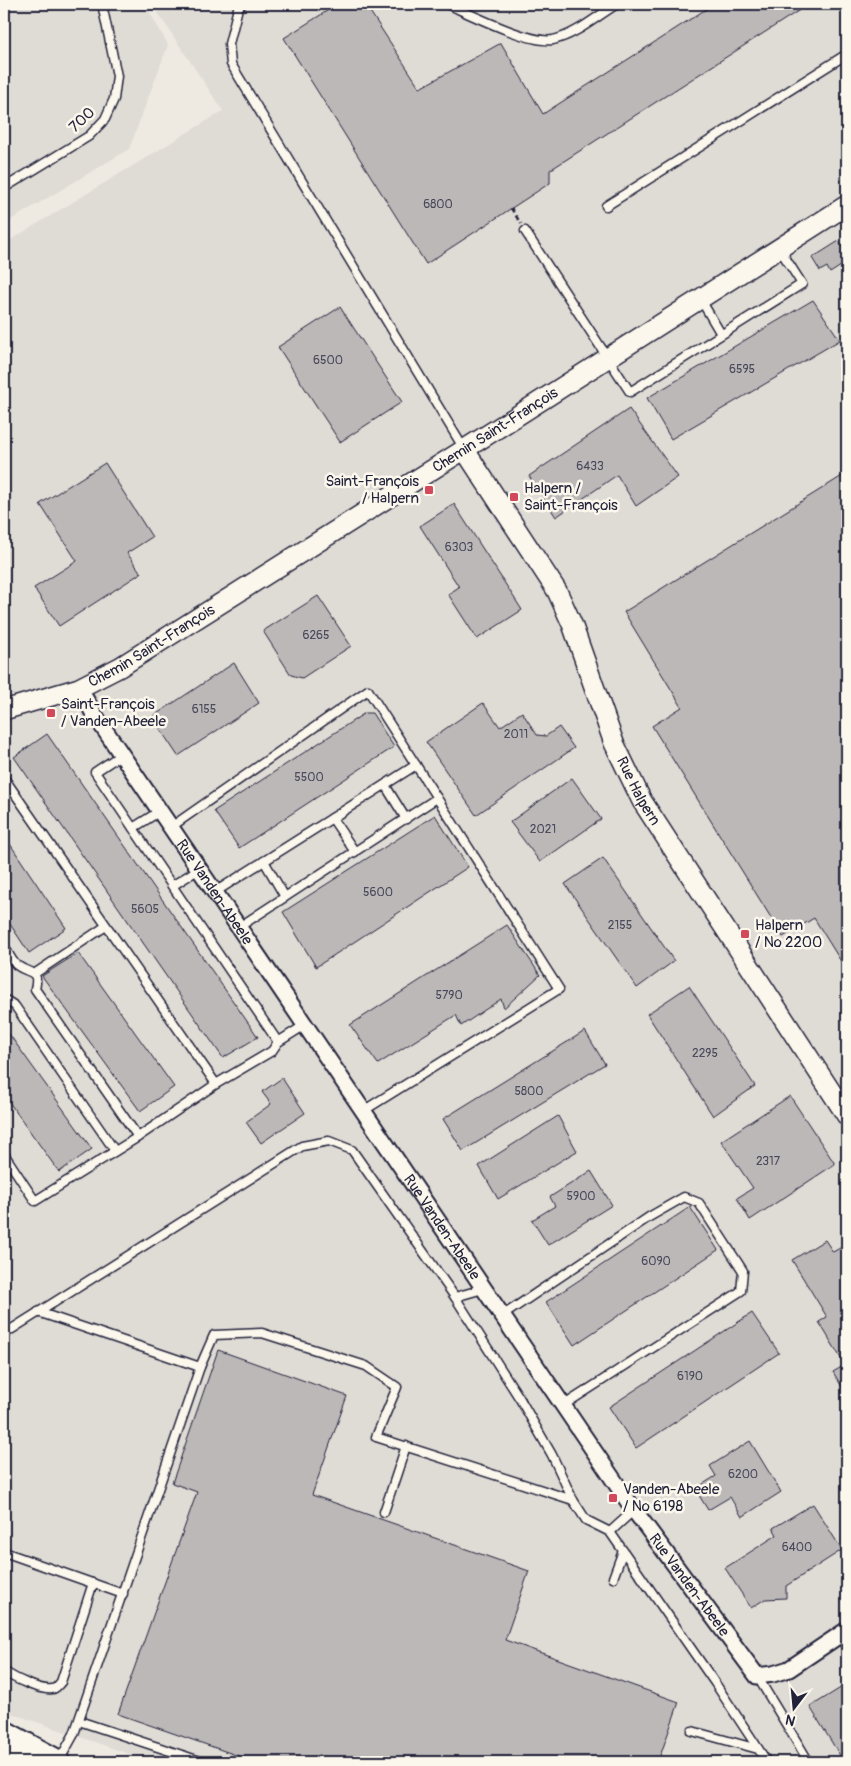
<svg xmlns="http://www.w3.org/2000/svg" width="851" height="1766" font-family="Pangolin,sans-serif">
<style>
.built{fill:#dfdbd5}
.building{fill:#bcb8b8;stroke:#22223b}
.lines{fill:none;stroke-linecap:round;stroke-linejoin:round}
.service-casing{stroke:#22223b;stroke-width:11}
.minor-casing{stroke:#22223b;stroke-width:19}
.tertiary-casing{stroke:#22223b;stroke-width:22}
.primary-casing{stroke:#22223b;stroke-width:28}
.motorway-casing{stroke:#22223b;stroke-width:31}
.path{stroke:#22223b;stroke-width:2.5;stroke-dasharray:5 4;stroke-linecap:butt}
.service{stroke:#fbf7ec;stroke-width:8}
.minor{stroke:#fbf7ec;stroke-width:15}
.tertiary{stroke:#fbf7ec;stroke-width:19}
.primary{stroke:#fbf7ec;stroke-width:24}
.motorway{stroke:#fbf7ec;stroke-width:28}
.poi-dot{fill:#d1495b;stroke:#fbf7ec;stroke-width:2}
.labels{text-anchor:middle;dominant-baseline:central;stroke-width:5;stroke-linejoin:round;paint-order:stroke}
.number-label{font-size:12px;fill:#48485a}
.street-label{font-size:15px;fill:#22223b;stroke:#fbf7ec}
.poi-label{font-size:15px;fill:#22223b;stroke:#fbf7ec;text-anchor:start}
</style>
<rect width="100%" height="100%" fill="#eeeae2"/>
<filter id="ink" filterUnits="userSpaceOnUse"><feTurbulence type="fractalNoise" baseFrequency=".02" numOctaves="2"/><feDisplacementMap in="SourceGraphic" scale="10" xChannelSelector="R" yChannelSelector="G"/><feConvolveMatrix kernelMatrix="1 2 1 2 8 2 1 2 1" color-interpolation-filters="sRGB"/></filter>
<g filter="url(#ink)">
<g class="built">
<path d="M4 4H145L168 45 129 149 4 224Z"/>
<path d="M152 4H847V1762H152L11 1713 4 1709V244L223 111Z"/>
</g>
<g class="building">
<path d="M338 4H365L420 88 501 43 543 114 714 4H809L550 170V183L426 264 284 38Z"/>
<path d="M839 241 847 254V262L830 273 827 267 820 271 812 258Z"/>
<path d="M813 300 840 340 671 439 647 398Z"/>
<path d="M340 307 402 402 340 442 278 347Z"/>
<path d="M629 409 678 477 636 506 617 475 556 517 529 476Z"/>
<path d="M105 463 152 537 127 553 141 573 59 626 34 588 77 561 40 504Z"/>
<path d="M847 473V971L814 918 783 937 652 726 682 707 624 612Z"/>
<path d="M454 504 522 610 477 639 448 594 459 587 420 526Z"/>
<path d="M318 596 351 646 302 678 291 675 263 631Z"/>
<path d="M234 663 259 703 178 756 152 717Z"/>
<path d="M483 703 500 727 522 712 537 735 546 736 559 727 574 748 476 815 426 742Z"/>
<path d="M365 713H372L394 747 239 848 214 811Z"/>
<path d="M47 734 258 1037 223 1058 14 757Z"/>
<path d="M572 778 601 819 540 862 510 822Z"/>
<path d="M435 815 468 867 316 967 283 912Z"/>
<path d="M4 835 66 928 29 953 4 915Z"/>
<path d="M603 858 674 961 637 988 565 884Z"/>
<path d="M507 925 540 975 504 1008 501 999 461 1026 456 1015 378 1064 350 1025Z"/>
<path d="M78 953 174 1087 140 1111 42 976Z"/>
<path d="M689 986 755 1086 713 1116 647 1014Z"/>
<path d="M4 1027 92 1149 59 1172 4 1095Z"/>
<path d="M585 1031 605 1064 463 1151 443 1119Z"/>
<path d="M282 1078 305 1113 261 1143 246 1122 271 1104 262 1092Z"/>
<path d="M790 1096 835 1164 750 1220 737 1198 753 1188 721 1141Z"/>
<path d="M558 1116 577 1151 498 1199 479 1166Z"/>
<path d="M591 1171 612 1205 548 1245 532 1220 555 1206 550 1197Z"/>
<path d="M690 1207 718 1250 574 1345 546 1302Z"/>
<path d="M825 1240 833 1252 847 1244V1395L833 1372 845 1365 819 1322 827 1317 792 1260Z"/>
<path d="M752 1313 779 1353 636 1448 609 1407Z"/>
<path d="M218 1350 347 1396 312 1495 529 1571 505 1640 679 1702 658 1762H256L118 1714 197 1492 172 1483Z"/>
<path d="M750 1441 781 1492 742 1517 730 1497 708 1510 695 1489 716 1476 710 1466Z"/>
<path d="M813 1504 842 1550 786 1586V1598L765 1599 751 1608 725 1568 777 1535 773 1528Z"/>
<path d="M847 1684V1762H844L810 1707Z"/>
</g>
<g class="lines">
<defs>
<g id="service">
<path d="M242 4 238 8 229 44 231 64 464 449"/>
<path d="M447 4C470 14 530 44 553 40 576 35 597 16 617 4"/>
<path d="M4 188 89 136 105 119 114 99 117 76 102 4"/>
<path d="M606 206 847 54"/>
<path d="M525 231 630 392 802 284 779 248"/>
<path d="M701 300 721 334"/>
<path d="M122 754 95 772 278 1042 305 1025"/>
<path d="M4 778 216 1084"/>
<path d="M385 785 406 819"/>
<path d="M332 818 355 852"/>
<path d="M171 827 368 690 559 989 363 1111"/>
<path d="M133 828 160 811"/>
<path d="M264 861 285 897"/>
<path d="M172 886 199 869"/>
<path d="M215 892 416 765"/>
<path d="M239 927 437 798"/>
<path d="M4 946C8 952 12 963 18 966 29 974 40 969 35 989L138 1137 35 1201 4 1154"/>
<path d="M34 974 106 926"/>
<path d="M4 999 15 1006 115 1151"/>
<path d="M138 1137 216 1084 272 1051 278 1042"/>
<path d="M455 1297 483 1289"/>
<path d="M38 1312 200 1367"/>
<path d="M502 1316 649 1217 684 1197 699 1203 743 1271 741 1291 564 1405"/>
<path d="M4 1334 302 1146 329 1141 352 1150 455 1297 520 1399 552 1455 573 1500 586 1520 610 1532 715 1683 767 1762"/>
<path d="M384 1512 406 1446"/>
<path d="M610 1532 634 1510"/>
<path d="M4 1552 123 1594"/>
<path d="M613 1578 623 1551"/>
<path d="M840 1635 847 1649"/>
<path d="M4 1671C13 1678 40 1691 52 1689 56 1689 58 1685 61 1682L93 1583"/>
<path d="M757 1676 809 1762"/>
<path d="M79 1721 203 1762"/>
<path d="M692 1731 758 1749"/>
<path d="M59 1761 74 1734 200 1367 214 1335 262 1333 366 1366 397 1387 376 1437 573 1500"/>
</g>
<g id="minor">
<path id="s1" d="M79 688 94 714 634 1510 757 1676 773 1674 789 1669 847 1630"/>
</g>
<g id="tertiary">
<path id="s2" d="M464 449 557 591 572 624 614 743 642 801 847 1116"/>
<path id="s3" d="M4 710 79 688 120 667 495 430 847 205"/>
</g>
<path id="primary" d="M4 1733 57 1762"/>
<path id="motorway" d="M4 1753 16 1762"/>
</defs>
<use href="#service" class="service-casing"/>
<use href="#minor" class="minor-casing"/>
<use href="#tertiary" class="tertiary-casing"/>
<use href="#primary" class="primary-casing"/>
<use href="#motorway" class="motorway-casing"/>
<path class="path" d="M511 208 521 224"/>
<use href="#service" class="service"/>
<use href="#minor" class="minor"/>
<use href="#tertiary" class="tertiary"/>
<use href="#primary" class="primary"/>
<use href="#motorway" class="motorway"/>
</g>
</g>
<g class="poi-dot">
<rect x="424" y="485" width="10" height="10" rx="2.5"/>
<rect x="509" y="492" width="10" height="10" rx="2.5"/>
<rect x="46" y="708" width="10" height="10" rx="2.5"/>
<rect x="740" y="929" width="10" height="10" rx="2.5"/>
<rect x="608" y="1493" width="10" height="10" rx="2.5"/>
</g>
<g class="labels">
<g class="number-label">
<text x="438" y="204">6800</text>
<text x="328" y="360">6500</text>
<text x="742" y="369">6595</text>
<text x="590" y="466">6433</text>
<text x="459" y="547">6303</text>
<text x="316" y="635">6265</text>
<text x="204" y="709">6155</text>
<text x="516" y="734">2011</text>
<text x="309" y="777">5500</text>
<text x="543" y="829">2021</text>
<text x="378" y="892">5600</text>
<text x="145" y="909">5605</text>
<text x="620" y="925">2155</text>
<text x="449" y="995">5790</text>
<text x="705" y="1053">2295</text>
<text x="529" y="1091">5800</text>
<text x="768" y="1161">2317</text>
<text x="581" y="1196">5900</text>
<text x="656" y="1261">6090</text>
<text x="690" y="1376">6190</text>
<text x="743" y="1474">6200</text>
<text x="797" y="1547">6400</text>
</g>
<g class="street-label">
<text transform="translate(82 120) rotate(-43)">700</text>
<text stroke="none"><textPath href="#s3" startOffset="568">Chemin Saint-François</textPath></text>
<text stroke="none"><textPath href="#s3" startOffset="162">Chemin Saint-François</textPath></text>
<text stroke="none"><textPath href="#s2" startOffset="386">Rue Halpern</textPath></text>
<text stroke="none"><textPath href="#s1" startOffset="245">Rue Vanden-Abeele</textPath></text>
<text stroke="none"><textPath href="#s1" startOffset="650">Rue Vanden-Abeele</textPath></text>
<text stroke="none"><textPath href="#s1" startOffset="1085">Rue Vanden-Abeele</textPath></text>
</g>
<g class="poi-label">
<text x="419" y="481" text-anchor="end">Saint-François<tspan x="419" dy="17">/ Halpern</tspan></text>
<text x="524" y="488">Halpern /<tspan x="524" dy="17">Saint-François</tspan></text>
<text x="61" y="704">Saint-François<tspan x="61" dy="17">/ Vanden-Abeele</tspan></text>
<text x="755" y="925">Halpern<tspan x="755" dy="17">/ No 2200</tspan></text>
<text x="623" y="1489">Vanden-Abeele<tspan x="623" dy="17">/ No 6198</tspan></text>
</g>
</g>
<rect width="851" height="1766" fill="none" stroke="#fbf7ec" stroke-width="20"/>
<rect x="10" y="10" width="831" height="1746" fill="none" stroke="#22223b" stroke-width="2" filter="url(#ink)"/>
<g transform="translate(794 1708) rotate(196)" stroke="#fbf7ec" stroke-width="4" paint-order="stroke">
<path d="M0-4L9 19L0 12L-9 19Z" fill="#22223b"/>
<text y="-8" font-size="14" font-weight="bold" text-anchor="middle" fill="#22223b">N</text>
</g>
</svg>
